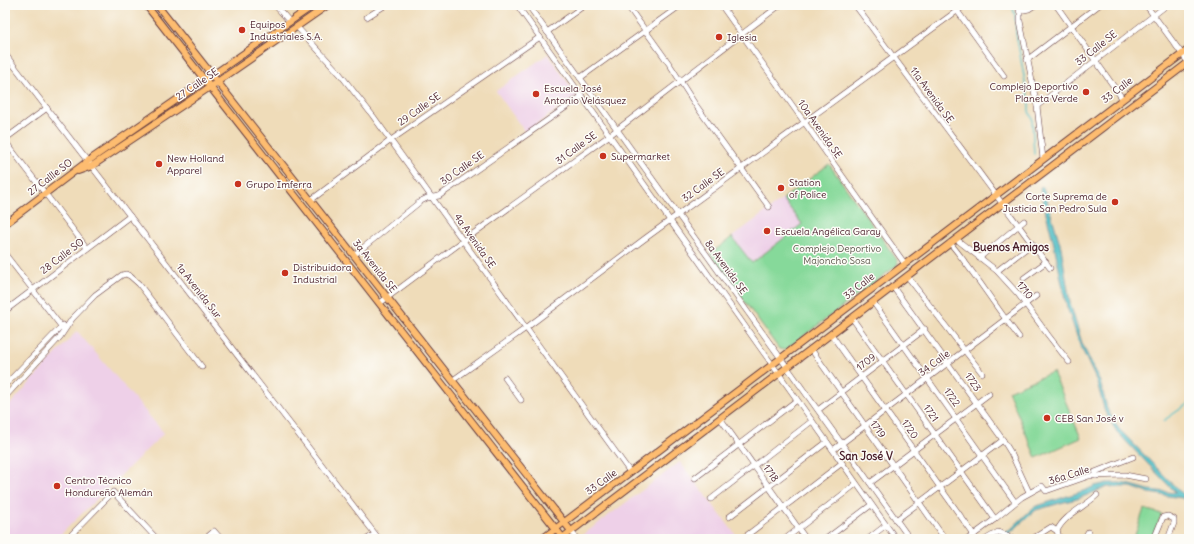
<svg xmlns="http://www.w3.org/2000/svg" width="1194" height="544" font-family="Delius,sans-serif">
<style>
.built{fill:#eed0e8}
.green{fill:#86d99a;stroke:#687c62}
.water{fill:#50bec5;stroke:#4d6e78}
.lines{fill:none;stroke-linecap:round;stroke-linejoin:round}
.stream{stroke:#50bec5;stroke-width:1.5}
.minor-casing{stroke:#633b40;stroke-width:6}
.major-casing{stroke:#633b40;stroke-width:8}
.minor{stroke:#fff;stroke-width:5}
.major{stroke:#fdbc6f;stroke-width:6}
.poi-dot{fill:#c8321e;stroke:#fdfcf7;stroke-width:1.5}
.labels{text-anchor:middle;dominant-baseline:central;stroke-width:3;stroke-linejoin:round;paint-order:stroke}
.poi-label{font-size:10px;fill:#4a1f2b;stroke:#fdfcf7;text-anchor:start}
.street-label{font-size:10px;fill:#4a1f2b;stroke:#fdfcf7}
.park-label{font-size:10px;fill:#5c574c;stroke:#fdfcf7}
.neighbourhood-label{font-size:11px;font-weight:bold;fill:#4a1f2b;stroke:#fdfcf7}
</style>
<rect width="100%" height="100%" fill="#fdfcf7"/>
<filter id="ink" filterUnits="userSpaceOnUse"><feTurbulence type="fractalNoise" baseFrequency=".025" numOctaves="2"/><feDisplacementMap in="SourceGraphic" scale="8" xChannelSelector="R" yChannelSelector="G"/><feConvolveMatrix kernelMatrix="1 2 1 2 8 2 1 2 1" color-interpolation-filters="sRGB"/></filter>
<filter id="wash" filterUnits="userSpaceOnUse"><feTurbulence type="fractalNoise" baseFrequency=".012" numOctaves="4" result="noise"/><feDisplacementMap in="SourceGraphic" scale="16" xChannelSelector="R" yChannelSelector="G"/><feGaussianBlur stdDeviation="0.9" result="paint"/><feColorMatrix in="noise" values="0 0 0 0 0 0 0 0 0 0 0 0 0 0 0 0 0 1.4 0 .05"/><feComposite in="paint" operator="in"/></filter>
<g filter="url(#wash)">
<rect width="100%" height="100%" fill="#efdcb9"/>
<g class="built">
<path d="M548 54 577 96 525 132 496 91Z"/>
<path d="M783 199 802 224 751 263 732 237Z"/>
<path d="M77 331 164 433 56 539H5V410Z"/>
<path d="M680 462 739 539H582L580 537Z"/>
</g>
<g class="green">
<path d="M829 164 897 260 898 263 896 266 785 350 779 349 710 254 732 237 752 263 802 224 783 199Z"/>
<path d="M1053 372 1081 438 1036 458 1008 391Z"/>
<path d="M1144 509 1162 514 1151 539 1135 535Z"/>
</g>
<path class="water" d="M1042 186 1043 187 1061 247 1070 303 1082 343 1100 382 1108 411 1119 429 1189 501V504L1182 498 1148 493 1131 487H1107L1077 499 1064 502 1036 510 1003 539H994L1011 529 1034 507 1086 490 1095 486 1107 483H1120L1131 485 1149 490 1176 493 1117 432 1105 412 1097 382 1080 345 1066 304 1055 249 1040 189Z"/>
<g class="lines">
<g class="stream">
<path d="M1012 5 1015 15 1016 33 1029 103V111L1032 119 1034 154"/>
<path d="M1163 421 1189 403"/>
</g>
</g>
</g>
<g filter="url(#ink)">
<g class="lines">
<defs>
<g id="minor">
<path d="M275 5 290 22"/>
<path d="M517 5 896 539"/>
<path d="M528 5 910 539"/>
<path d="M627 5 670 65 695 104 769 207"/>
<path d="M721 5 905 264"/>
<path d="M855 5 1050 268"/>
<path d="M953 5 1004 76"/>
<path d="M1020 5V21L1037 106 1043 159"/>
<path d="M1056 5 1122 98"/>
<path d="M1146 5 1188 62"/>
<path d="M1019 11 1029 9 1035 5"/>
<path d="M367 17 386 5"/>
<path d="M297 27 340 74 373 116 630 472"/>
<path d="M547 32 585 5"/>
<path d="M5 54 379 539"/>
<path d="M1027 60 1099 5"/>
<path d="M580 78 681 5"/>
<path d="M1037 106 1167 5"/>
<path d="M5 139 47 108"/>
<path d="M5 141 87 248"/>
<path d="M311 200 391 140 540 37"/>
<path d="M956 239 997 271 1018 294 1048 335 1069 362"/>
<path d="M950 243C975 273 995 306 1019 337"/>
<path d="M5 254 64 330"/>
<path d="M354 255 421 201 427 198 439 196 582 96"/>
<path d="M979 258 1024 221"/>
<path d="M997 271 1032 244"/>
<path d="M907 276 982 373"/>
<path d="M1024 278 1046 262"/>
<path d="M893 287 1003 440 1011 453 1029 492"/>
<path d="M873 302 1015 502"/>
<path d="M380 303 463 241 610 135 780 5"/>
<path d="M5 311 130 216"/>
<path d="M852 318 995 519"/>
<path d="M831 334 974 535"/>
<path d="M811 349 945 539"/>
<path d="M505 378 521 400"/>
<path d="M453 380 526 328 643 240 965 5"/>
<path d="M5 385 63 325"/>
<path d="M5 397 60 337 72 319 95 295 122 275 126 274 130 276 139 284 202 367"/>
<path d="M818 410 925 329"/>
<path d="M720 418 806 539"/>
<path d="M833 450 1036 296"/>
<path d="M1096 476 1095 472 1133 457"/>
<path d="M695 478 797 400"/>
<path d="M870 483 989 394"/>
<path d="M711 499 812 421"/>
<path d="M729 517 827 442"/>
<path d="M896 520 1003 440"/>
<path d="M571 531 577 539"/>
<path d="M67 539 113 492 157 539"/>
<path d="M205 539 214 531 221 539"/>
<path d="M367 539 375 534"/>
<path d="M742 539 842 463"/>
<path d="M785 539 856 484"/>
<path d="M826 539 871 505"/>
<path d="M868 539 886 525"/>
<path d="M968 539 995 519 1022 497 1042 486 1046 491 1089 476 1125 475 1146 479"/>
<path d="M986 539 998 532 1007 535 1013 539"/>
<path d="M1032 539 1051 527 1057 531"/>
<path d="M1058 539 1059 537 1057 531C1064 515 1085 507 1097 495"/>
<path d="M1084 539 1088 532"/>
<path d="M1154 539 1163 517 1168 516 1174 519V523L1168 539"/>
</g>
<g id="major">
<path d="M146 5 563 538"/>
<path d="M157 5 571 531"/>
<path d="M78 171 92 166 210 87 328 5"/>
<path d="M5 224 88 161 314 5"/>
<path d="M542 539 1189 49"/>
<path d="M561 539 1189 62"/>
</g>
</defs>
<use href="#minor" class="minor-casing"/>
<use href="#major" class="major-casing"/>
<use href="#minor" class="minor"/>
<use href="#major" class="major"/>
</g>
</g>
<g class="poi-dot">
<circle cx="242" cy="30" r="4"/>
<circle cx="719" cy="37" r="4"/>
<circle cx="1086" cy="92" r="4"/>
<circle cx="536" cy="94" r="4"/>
<circle cx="603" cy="156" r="4"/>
<circle cx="159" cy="164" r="4"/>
<circle cx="238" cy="184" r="4"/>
<circle cx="781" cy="188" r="4"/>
<circle cx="1115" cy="202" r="4"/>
<circle cx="767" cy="231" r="4"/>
<circle cx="285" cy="273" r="4"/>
<circle cx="1047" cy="418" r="4"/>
<circle cx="57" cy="486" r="4"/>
</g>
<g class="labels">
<g class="poi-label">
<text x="250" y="24">Equipos<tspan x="250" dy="12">Industriales S.A.</tspan></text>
<text x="727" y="37">Iglesia</text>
<text x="1078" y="86" text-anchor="end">Complejo Deportivo<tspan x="1078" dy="12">Planeta Verde</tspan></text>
<text x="544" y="88">Escuela José<tspan x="544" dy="12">Antonio Velásquez</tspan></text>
<text x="611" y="156">Supermarket</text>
<text x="167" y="158">New Holland<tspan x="167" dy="12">Apparel</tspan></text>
<text x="789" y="182">Station<tspan x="789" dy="12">of Police</tspan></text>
<text x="246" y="184">Grupo Imferra</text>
<text x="1107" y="196" text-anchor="end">Corte Suprema de<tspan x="1107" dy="12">Justicia San Pedro Sula</tspan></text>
<text x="775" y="231">Escuela Angélica Garay</text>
<text x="293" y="267">Distribuidora<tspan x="293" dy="12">Industrial</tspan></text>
<text x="1055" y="418">CEB San José v</text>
<text x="65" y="480">Centro Técnico<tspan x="65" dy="12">Hondureño Alemán</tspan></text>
</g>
<g class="street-label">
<text transform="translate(1096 48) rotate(-38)">33 Calle SE</text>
<text transform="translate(197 84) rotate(-34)">27 Calle SE</text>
<text transform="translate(1117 90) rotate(-37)">33 Calle</text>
<text transform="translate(932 95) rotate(54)">11a Avenida SE</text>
<text transform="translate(419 109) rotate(-35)">29 Calle SE</text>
<text transform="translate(820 129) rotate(55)">10a Avenida SE</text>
<text transform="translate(576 148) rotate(-36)">31 Calle SE</text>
<text transform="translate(462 168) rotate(-35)">30 Calle SE</text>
<text transform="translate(50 177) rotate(-37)">27 Callle SO</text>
<text transform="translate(703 185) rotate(-36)">32 Calle SE</text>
<text transform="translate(475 241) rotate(55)">4a Avenida SE</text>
<text transform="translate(62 256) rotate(-37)">28 Calle SO</text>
<text transform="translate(375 266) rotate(52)">3a Avenida SE</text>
<text transform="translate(726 267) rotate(54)">8a Avenida SE</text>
<text transform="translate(859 286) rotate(-38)">33 Calle</text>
<text transform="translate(1025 290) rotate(51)">1710</text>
<text transform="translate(199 291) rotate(52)">1a Avenida Sur</text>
<text transform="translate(866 362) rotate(-37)">1709</text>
<text transform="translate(934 363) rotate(-37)">34 Calle</text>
<text transform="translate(973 382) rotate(55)">1723</text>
<text transform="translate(952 397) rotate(55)">1722</text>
<text transform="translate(931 413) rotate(55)">1721</text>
<text transform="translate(878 429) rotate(55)">1719</text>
<text transform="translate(910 429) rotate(55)">1720</text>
<text transform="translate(771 473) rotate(55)">1718</text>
<text transform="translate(1069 475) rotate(-17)">36a Calle</text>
<text transform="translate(601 482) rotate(-36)">33 Calle</text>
</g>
<g class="park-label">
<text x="837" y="248">Complejo Deportivo<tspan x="837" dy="12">Majoncho Sosa</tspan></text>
</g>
<g class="neighbourhood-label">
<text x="1011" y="247">Buenos Amigos</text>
<text x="866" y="456">San José V</text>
</g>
</g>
<rect width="1194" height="544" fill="none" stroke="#fdfcf7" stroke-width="20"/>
</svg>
